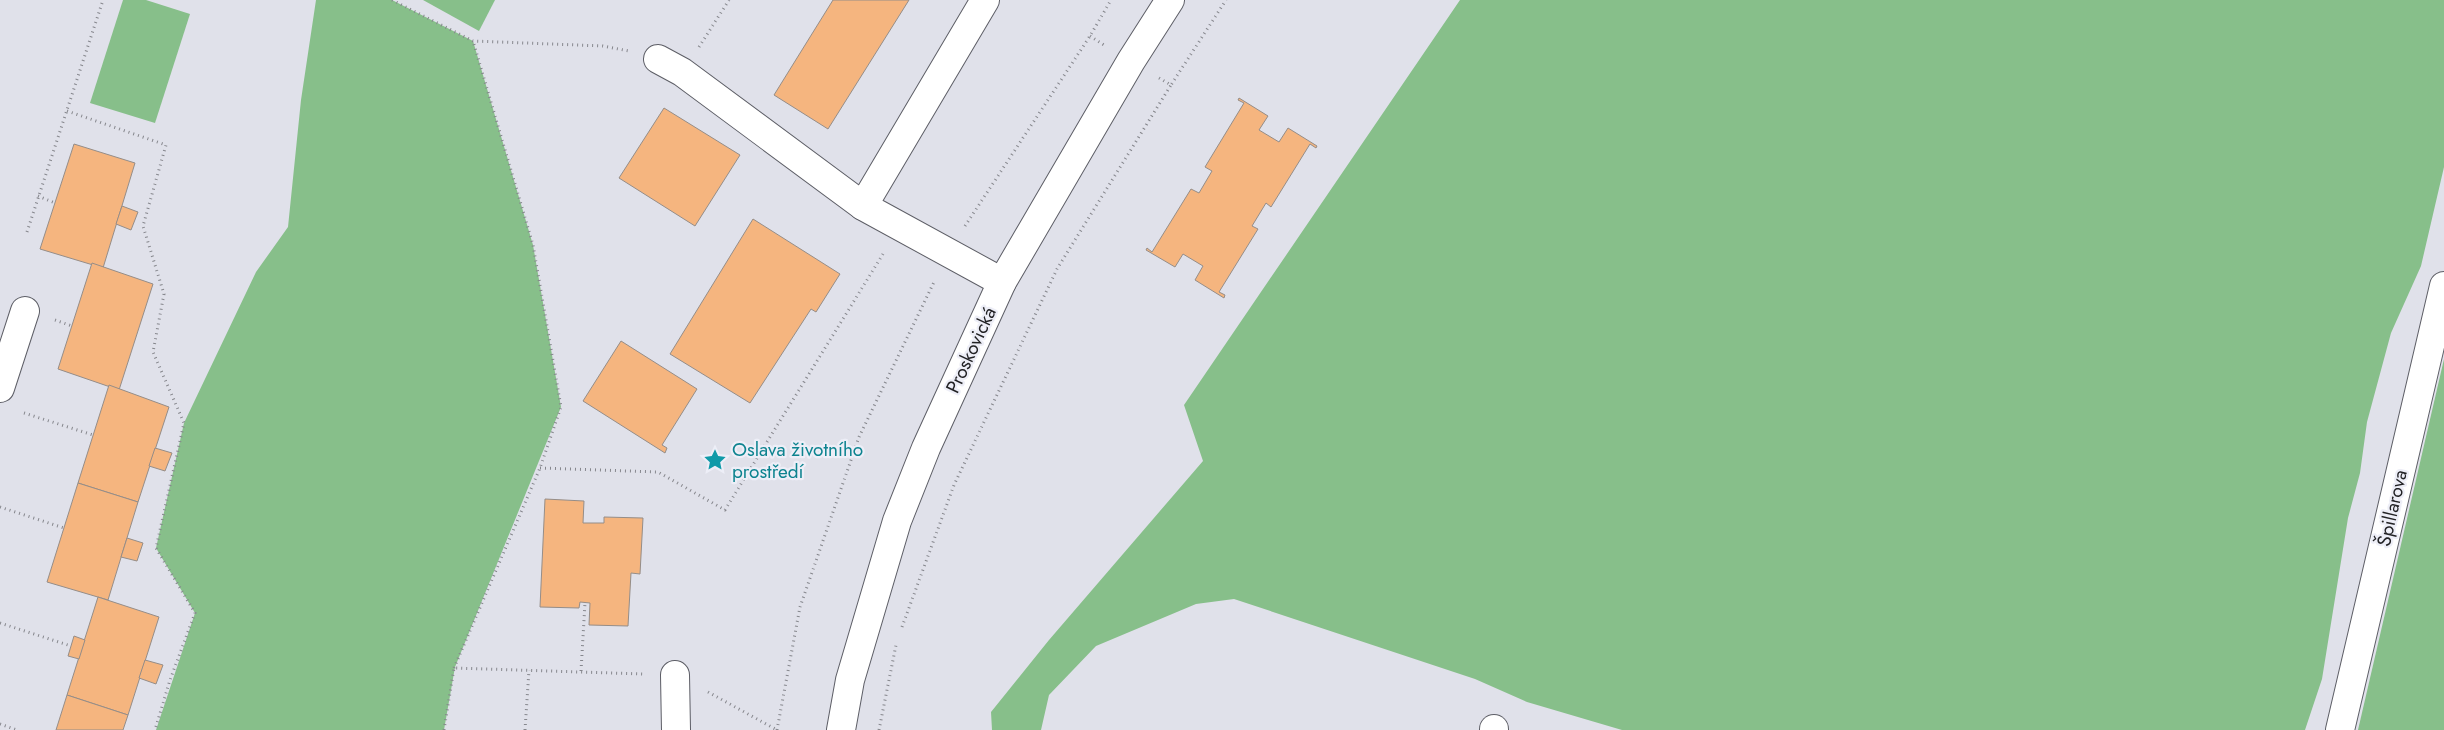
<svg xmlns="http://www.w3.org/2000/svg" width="2444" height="730" font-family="Jost,sans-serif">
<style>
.green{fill:#87bf8a}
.building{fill:#f5b57f;stroke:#958d88}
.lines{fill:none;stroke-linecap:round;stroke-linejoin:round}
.minor-casing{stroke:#5d5e66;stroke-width:30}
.path{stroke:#86878d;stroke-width:3;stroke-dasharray:1 4;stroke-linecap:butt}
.minor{stroke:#fff;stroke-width:28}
.labels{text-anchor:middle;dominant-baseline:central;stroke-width:4.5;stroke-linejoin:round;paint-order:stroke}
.street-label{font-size:19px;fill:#222225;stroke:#edeef7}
.culture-label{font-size:19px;fill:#0d838f;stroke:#edeef7;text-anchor:start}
</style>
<rect width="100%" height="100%" fill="#e0e1ea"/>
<g class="green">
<path d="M123 0H146L190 14 155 123 90 103Z"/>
<path d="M316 0H392L473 41 533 245 561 407 455 667 444 730H156L195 613 156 548 184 423 256 272 288 227 301 100Z"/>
<path d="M423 0H495L479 31Z"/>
<path d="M1460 0H2444V167L2421 266 2391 333 2367 422 2360 473 2348 518 2322 679 2305 730H1622L1527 702 1475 679 1234 599 1196 604 1096 646 1049 695 1041 730H992L991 712 1049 640 1203 461 1184 405Z"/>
<path d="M2444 359V730H2358Z"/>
</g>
<g class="building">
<path d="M833 0H909L828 129 774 95Z"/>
<path d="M1239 98 1268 116 1259 130 1279 142 1288 128 1317 146 1316 148 1310 144 1271 207 1266 203 1252 226 1258 229 1219 292 1225 295 1224 298 1195 280 1203 266 1183 254 1175 267 1146 250 1147 248 1152 252 1191 189 1199 193 1212 171 1205 167 1244 103 1238 100Z"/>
<path d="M664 108 740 155 695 226 619 178Z"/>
<path d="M74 144 135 163 103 268 40 249Z"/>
<path d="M122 206 138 212 131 230 116 224Z"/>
<path d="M753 219 840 274 816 312 811 309 750 403 670 354Z"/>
<path d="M92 263 153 284 119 390 58 369Z"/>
<path d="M621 341 697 389 662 445 667 448 665 453 583 401Z"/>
<path d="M109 385 169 407 138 502 78 483Z"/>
<path d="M155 448 172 453 165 471 149 466Z"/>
<path d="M78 483 138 502 108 600 47 582Z"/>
<path d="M545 499 584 501 583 523H604V517L643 518 640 574 631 573 628 626 589 625 590 603 580 602 579 608 540 607Z"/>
<path d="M127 538 143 543 137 561 121 557Z"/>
<path d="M98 597 159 617 128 715 67 695Z"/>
<path d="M74 636 85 640 79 659 68 656Z"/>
<path d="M145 660 163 665 156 684 139 678Z"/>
<path d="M67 695 128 715 123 730H56Z"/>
</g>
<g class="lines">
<defs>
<g id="minor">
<path d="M985 0 863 206 1002 282"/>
<path d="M658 59 682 72 863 206"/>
<path d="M0 388 25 311"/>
<path d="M675 675 676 730"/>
<path d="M841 730 850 680 897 521 926 448 1002 282 1131 61 1170 0"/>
<path d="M1494 730V729"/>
<path d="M2340 730 2444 286"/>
</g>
</defs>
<use href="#minor" class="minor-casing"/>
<g class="path">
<path d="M392 0 473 41 603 46 629 51"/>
<path d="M1090 36 1104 45"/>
<path d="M699 47 729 0"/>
<path d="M1159 78 1171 85 1226 0"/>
<path d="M67 111 166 145 143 226 164 294 153 352 184 423 156 548 195 613 170 680 155 730"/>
<path d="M38 196 55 203"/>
<path d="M965 226 1090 36 1111 0"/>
<path d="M27 232 103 0"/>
<path d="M55 320 72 326"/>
<path d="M24 413 93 435"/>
<path d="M540 468 658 472 725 510 883 254"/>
<path d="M0 507 64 528"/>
<path d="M0 623 71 646"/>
<path d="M902 627 954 485 1057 269 1171 85"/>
<path d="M454 668 540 468 561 407 533 245 473 41"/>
<path d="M581 671 585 603"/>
<path d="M708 692 777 730"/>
<path d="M0 724 17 730"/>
<path d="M444 730 454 668 643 674"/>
<path d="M525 730 529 670"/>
<path d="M777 730 800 607 859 437 934 282"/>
<path d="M879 730 896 645"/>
</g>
<use href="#minor" class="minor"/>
</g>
<defs>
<symbol id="sight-bare" viewBox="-9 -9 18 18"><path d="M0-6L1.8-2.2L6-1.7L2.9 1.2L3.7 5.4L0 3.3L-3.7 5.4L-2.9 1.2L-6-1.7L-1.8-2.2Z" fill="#0f9aa8" stroke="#edeef7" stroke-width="2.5" paint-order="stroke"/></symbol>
</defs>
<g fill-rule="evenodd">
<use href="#sight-bare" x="699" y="444" width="32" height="32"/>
</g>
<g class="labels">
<g class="street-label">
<text transform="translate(971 350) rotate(-65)">Proskovická</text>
<text transform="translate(2392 508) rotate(-77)">Špillarova</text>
</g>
<g class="culture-label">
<text x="732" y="449">Oslava životního<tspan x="732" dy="22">prostředí</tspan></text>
</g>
</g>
</svg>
